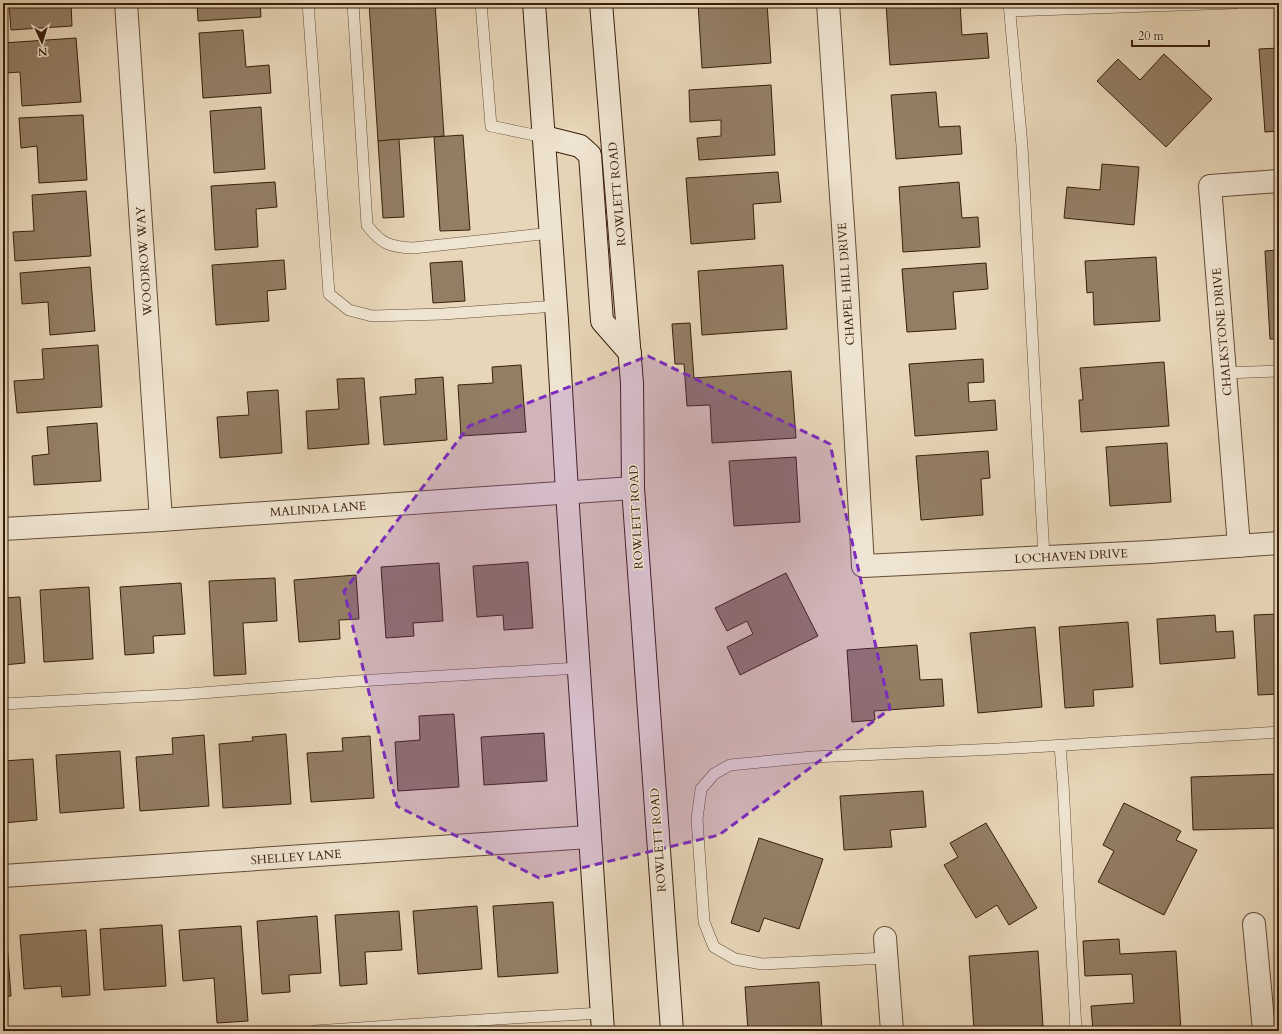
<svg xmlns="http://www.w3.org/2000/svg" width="1282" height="1034" font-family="Cardo,serif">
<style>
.building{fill:#937e65;stroke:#391e0b}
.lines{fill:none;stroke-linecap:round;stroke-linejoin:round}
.lane-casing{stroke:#644c36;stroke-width:12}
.street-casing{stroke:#644c36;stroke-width:24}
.secondary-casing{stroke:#391e0b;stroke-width:24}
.lane{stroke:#efe4d1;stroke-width:11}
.street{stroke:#efe4d1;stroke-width:22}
.secondary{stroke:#efe4d1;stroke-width:22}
.marked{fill:#7b2cbf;fill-opacity:0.2;stroke:#7b2cbf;stroke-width:3;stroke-dasharray:8 5;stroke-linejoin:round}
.labels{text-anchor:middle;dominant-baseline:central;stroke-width:3;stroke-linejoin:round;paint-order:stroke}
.street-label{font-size:12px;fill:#391e0b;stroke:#efe4d1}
</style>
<rect width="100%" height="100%" fill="#e7d6b8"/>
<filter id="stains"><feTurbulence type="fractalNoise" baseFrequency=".005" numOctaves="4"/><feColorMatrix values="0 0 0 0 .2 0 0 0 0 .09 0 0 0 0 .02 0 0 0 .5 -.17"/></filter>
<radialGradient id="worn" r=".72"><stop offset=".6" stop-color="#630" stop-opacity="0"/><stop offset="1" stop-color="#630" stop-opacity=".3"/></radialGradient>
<g class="building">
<path d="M9 3H71L72 26 11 30Z"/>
<path d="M197 3H260L261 17 198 21Z"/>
<path d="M369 3H435L444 136 378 141Z"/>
<path d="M698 3H767L771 63 702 68Z"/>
<path d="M886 3H960L962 35 987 33 989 58 890 65Z"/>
<path d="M243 30 246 67 269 65 271 93 203 98 199 33Z"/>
<path d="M76 38 81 102 22 106 20 72 5 73 3 43Z"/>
<path d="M1279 48V131L1265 132 1259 49Z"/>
<path d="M1164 54 1212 99 1166 147 1097 81 1118 59 1140 80Z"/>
<path d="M771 85 775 155 699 160 697 138 721 136V120L690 122 689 90Z"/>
<path d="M936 92 939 127 960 126 962 154 896 159 891 95Z"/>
<path d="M261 107 265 169 214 173 210 111Z"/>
<path d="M83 115 87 180 39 183 37 146 21 148 19 118Z"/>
<path d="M463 135 470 230 440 231 434 137Z"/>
<path d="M399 139 404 217 383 218 378 141Z"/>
<path d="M1102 164 1139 167 1134 225 1064 218 1067 187 1100 190Z"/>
<path d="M778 172 781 202 753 204 755 239 691 244 686 178Z"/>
<path d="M275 182 277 207 256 209 258 247 215 250 211 186Z"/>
<path d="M959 182 962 218 978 217 980 247 903 252 899 187Z"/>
<path d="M86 191 91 256 15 261 13 232 34 231 32 195Z"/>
<path d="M1279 250V339H1270L1265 251Z"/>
<path d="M1156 257 1160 321 1094 325 1093 292 1087 293 1085 261Z"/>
<path d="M284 260 286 289 267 291 269 321 216 325 212 265Z"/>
<path d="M462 261 465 301 433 303 430 263Z"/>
<path d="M986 263 988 289 953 292 956 329 907 332 902 269Z"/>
<path d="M783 265 787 329 702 335 698 271Z"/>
<path d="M90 267 95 331 50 335 48 302 22 304 20 273Z"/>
<path d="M690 323 694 378 791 371 796 438 712 443 710 405 687 406 684 364H675L672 324Z"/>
<path d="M98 345 102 407 17 413 14 381 44 379 42 349Z"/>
<path d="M983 359 984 382 968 383 969 402 995 400 997 430 915 436 909 364Z"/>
<path d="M1164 362 1169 426 1081 432 1079 400H1083L1080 368Z"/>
<path d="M521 365 526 432 461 436 458 385 493 383 492 367Z"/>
<path d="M443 377 447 440 384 445 380 397 416 394 415 379Z"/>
<path d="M364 378 369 444 308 449 306 411 339 409 337 379Z"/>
<path d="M278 390 282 453 220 458 217 417 249 415 247 392Z"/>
<path d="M97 423 101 481 34 485 32 456 49 454 47 427Z"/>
<path d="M1167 443 1171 502 1110 506 1106 447Z"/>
<path d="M988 451 990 478 981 479 983 515 921 520 916 456Z"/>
<path d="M796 457 800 522 734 526 729 461Z"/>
<path d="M528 562 533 628 504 630 503 615 477 617 473 566Z"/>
<path d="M439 563 443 621 413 623 414 636 386 638 381 567Z"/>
<path d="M786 573 818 636 740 675 727 647 753 634 747 621 727 631 715 608Z"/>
<path d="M356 575 359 619 339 620 340 639 299 642 294 580Z"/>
<path d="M275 578 277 621 243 623 246 674 214 676 209 581Z"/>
<path d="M181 583 185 634 153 636 154 653 125 655 120 587Z"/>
<path d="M89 587 93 659 44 662 40 590Z"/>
<path d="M20 597 25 663 3 665V598Z"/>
<path d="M1279 614V694L1258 695 1254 615Z"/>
<path d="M1215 615 1216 632 1233 631 1235 658 1160 664 1157 619Z"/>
<path d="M1128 622 1133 687 1093 690 1094 706 1065 708 1059 627Z"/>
<path d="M1035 627 1042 707 978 713 970 633Z"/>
<path d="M917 645 920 680 942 679 944 706 874 711 875 720 852 722 847 650Z"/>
<path d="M454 714 459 787 398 791 395 742 420 740 419 716Z"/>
<path d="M544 733 547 781 484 785 481 737Z"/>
<path d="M286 734 291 804 223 808 219 744 253 741 252 737Z"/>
<path d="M204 735 209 806 140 811 136 757 173 754 172 738Z"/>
<path d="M370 736 374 798 311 802 307 753 343 751 342 738Z"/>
<path d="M120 751 124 808 60 813 56 755Z"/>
<path d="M33 759 37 820 3 823V761Z"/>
<path d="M1279 774V828L1193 830 1191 777Z"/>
<path d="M923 791 926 827 890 830 892 847 844 850 840 796Z"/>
<path d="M1124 803 1181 831 1176 840 1197 850 1164 915 1098 882 1114 851 1103 845Z"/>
<path d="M986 823 1037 908 1009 925 997 905 976 918 944 865 958 857 950 843Z"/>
<path d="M759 838 823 859 799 929 764 918 759 932 731 923Z"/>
<path d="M553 902 558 973 498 977 493 906Z"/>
<path d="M477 906 482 969 418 974 413 911Z"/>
<path d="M399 911 402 950 365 952 367 984 340 986 335 915Z"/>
<path d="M317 916 321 973 289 975 290 992 262 994 257 921Z"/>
<path d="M162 925 166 986 104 990 100 929Z"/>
<path d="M241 926 248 1021 217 1023 214 978 183 981 179 930Z"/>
<path d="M86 930 90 995 62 997 61 986 24 989 20 935Z"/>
<path d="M1119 939 1120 954 1176 951 1181 1031H1093L1091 1006 1134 1003 1132 974 1085 976 1083 941Z"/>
<path d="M3 942H7L11 996 3 997Z"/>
<path d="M1038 951 1043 1026 974 1030 969 956Z"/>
<path d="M819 982 822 1031H748L745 987Z"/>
</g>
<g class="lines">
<defs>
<g id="lane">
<path d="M308 3 329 294 349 310 372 316 443 314 556 306"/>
<path d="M353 3 367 225C381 244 390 247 413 248L551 233"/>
<path d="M481 3 491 126 544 137"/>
<path d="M1009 3 1022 146 1044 557"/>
<path d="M1010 11 1235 3"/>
<path d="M1225 373 1279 371"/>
<path d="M3 704 188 694 357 681 579 668"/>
<path d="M1060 746 1063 783 1076 1031"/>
<path d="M886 958 762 964 735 959 714 947 704 922 697 819 701 789 714 774 730 765 812 757 998 749 1279 732"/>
<path d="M314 1031 496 1019 602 1013"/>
</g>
<g id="street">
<path d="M126 3 161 520"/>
<path d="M828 3 846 270 863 566 1150 552 1279 543"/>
<path d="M3 529 161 520 633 488"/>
<path d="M1239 546 1210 186 1279 181"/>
<path d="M3 876 589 837"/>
<path d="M1254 924 1264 1031"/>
<path d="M885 938 892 1031"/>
</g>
<g id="secondary">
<path d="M534 3 557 320 567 492 603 1031"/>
<path d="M601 3 632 383 633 488 672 1031"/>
<path d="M544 137 580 146 590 155 602 321 630 353"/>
</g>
</defs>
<use href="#lane" class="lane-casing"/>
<use href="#street" class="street-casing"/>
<use href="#secondary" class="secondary-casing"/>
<use href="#lane" class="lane"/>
<use href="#street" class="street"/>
<use href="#secondary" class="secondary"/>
</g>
<path class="marked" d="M648 356 830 444 890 709 719 835 539 878 397 806 344 591 469 426Z"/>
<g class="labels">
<g class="street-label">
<text transform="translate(617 194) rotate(-95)">ROWLETT ROAD</text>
<text transform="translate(144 261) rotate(-94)">WOODROW WAY</text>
<text transform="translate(846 284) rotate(-94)">CHAPEL HILL DRIVE</text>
<text transform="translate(1222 332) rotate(-95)">CHALKSTONE DRIVE</text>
<text transform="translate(318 509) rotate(-4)">MALINDA LANE</text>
<text transform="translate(636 517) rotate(-93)">ROWLETT ROAD</text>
<text transform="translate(1071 556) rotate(-3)">LOCHAVEN DRIVE</text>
<text transform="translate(658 840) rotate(-94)">ROWLETT ROAD</text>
<text transform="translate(296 857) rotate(-4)">SHELLEY LANE</text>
</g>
</g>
<rect width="1282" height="1034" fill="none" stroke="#e7d6b8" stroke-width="16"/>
<rect x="4" y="4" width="1274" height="1026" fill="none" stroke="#391e0b" stroke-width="2"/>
<rect x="8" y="8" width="1266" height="1018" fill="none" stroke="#391e0b"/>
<g transform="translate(42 42) rotate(176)" stroke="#efe4d1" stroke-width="3" paint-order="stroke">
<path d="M0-3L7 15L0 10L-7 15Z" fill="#391e0b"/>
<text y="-6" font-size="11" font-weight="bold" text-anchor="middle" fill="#391e0b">N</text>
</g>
<path d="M1132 40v6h77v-6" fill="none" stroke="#391e0b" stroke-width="2"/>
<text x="1138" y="40" font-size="12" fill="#391e0b" stroke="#efe4d1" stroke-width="3" paint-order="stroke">20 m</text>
<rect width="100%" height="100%" filter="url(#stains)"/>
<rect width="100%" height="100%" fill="url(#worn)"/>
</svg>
